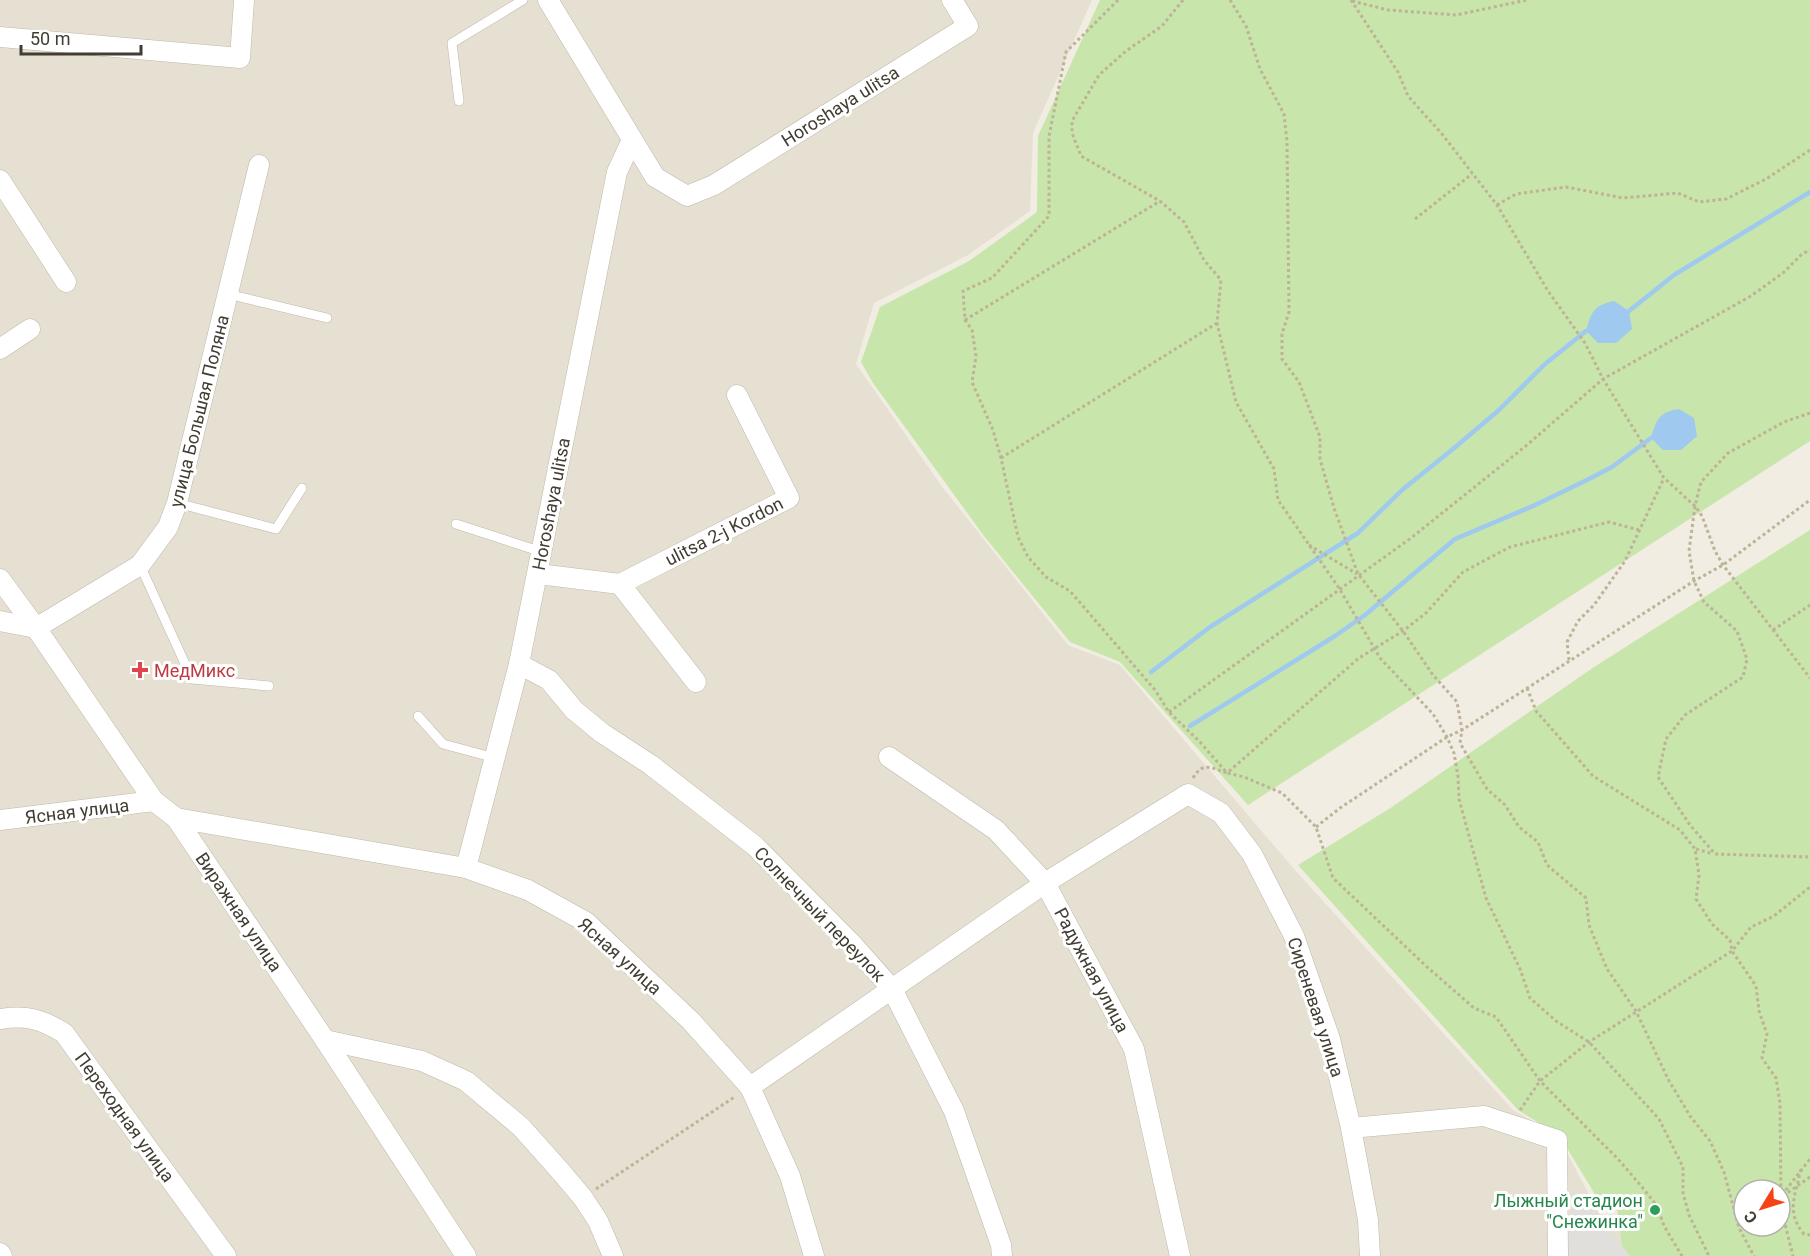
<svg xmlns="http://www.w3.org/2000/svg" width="1810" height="1256" font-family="Roboto,sans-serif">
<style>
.residential{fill:#e5e0d1}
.green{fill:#c8e5ab;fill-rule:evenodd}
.parking{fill:#e1dfdb}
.water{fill:#9fc9ee}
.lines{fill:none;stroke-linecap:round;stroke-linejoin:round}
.stream{stroke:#9fc9ee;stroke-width:4.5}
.lane-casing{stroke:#bfb8a9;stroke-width:10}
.street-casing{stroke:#bfb8a9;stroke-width:21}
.path{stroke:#beb297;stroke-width:3;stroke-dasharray:3 3;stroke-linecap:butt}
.lane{stroke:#fff;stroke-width:9}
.street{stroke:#fff;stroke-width:20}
.health-dot{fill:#e0444e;stroke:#fff;stroke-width:2}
.leisure-dot{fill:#2e9e5b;stroke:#fff;stroke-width:2}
.labels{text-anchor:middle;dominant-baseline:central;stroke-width:6;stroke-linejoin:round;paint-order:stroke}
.street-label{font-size:18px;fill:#423d33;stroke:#fff}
.health-label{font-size:18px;fill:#be3a42;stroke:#fff;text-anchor:start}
.leisure-label{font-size:18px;fill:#27864d;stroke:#fff;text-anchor:end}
</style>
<rect width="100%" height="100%" fill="#f1ede3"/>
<path class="residential" d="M0 0H1092L1033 133 1030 211 968 255 874 303 856 364 943 488 1068 645 1120 665 1294 869 1513 1110 1558 1136 1600 1215 1674 1256H0Z"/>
<g class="green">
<path d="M1100 0H1810V441L1248 805 1120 662 1070 642 984 536 873 383 861 362 880 307 969 261 1037 212 1038 136Z"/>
<path d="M1810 530V1256H1630L1622 1246 1617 1208 1599 1201 1559 1135 1518 1110 1298 865 1392 807 1594 667ZM1744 1190H1780V1226H1744Z"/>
</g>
<path class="parking" d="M1581 1196 1629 1256H1558L1559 1232Z"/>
<g class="water">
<path d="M1614 301 1629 311 1632 329 1616 343H1598L1586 331C1591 312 1594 305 1614 301Z"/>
<path d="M1679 409 1694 418 1697 436 1681 450H1663L1651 438C1656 420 1659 412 1679 409Z"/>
</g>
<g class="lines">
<g class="stream">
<path d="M1629 311 1674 275 1810 192"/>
<path d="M1151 672 1210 627 1358 533 1402 490 1453 449 1499 410 1545 364 1586 331"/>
<path d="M1190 726 1335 636 1365 615 1455 539 1533 506 1585 481 1612 467 1651 438"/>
</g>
<defs>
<g id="lane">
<path d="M459 101 452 43 523 0"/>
<path d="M228 294 327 318"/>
<path d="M177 503 276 529 302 488"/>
<path d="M456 524 542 552"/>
<path d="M140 565 192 679 269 686"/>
<path d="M418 716 443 744 495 758"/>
</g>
<g id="street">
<path d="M548 0 655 177 687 196 714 185 968 26 952 0"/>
<path d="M0 37 240 58 244 0"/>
<path d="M0 180 66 282"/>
<path d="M0 349 30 329"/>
<path d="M538 574 620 584 789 498 737 395"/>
<path d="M0 579 36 628 154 801 176 818 325 1040 466 1256"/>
<path d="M620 584 696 682"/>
<path d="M0 621 36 628 140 565 168 527 177 503 259 165"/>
<path d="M519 664 549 680 574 710 602 733 651 765 755 846 854 946 892 989 954 1111 1001 1245 1002 1256"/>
<path d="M889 757 996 830 1045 883 1134 1049 1180 1256"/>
<path d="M176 818 466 868 528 890 586 922 691 1021 750 1087 790 1176 814 1256"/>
<path d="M0 820 154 801"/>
<path d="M466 868 519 664 617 172 632 140"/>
<path d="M0 1019C27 1015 41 1019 64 1033L226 1256"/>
<path d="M325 1040 422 1061 466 1081 521 1127 562 1173 583 1198 598 1221 613 1256"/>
<path d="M750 1087 1045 883 1188 794 1221 813 1252 854 1294 936 1330 1039 1351 1128 1368 1220 1370 1256"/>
<path d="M1351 1128 1484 1116 1557 1140 1558 1256"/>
<path d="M0 1253 2 1256"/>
</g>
</defs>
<use href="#lane" class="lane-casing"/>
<use href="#street" class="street-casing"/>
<g class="path">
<path d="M1118 0 1066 52 1049 136V216L992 278 963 291 965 320 972 330 976 356 972 382 993 430 1001 458 1018 537 1028 557 1046 577 1070 591 1155 690 1169 712 1200 742 1227 773 1244 777 1282 793 1316 827 1333 878 1426 966 1474 1008 1496 1017 1540 1081 1618 1159 1642 1187 1657 1206 1664 1226 1682 1256"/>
<path d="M1183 0 1162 26 1126 51 1099 75 1072 121V133L1081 156 1160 201 1184 222 1204 260 1221 280 1217 323 1236 402 1274 469 1278 500 1339 588 1380 658 1433 714 1447 737 1454 753 1458 776 1459 799 1486 898 1520 969 1530 998 1556 1021 1589 1042 1659 1119 1683 1167V1193L1689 1215 1709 1256"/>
<path d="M1230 0 1246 26 1260 69 1284 114 1287 142 1289 312 1282 334V359L1299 382 1320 437V459L1334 508 1358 574 1403 631 1433 675 1457 702 1462 730 1460 743 1487 789 1505 805 1519 827 1538 842 1547 865 1586 898 1589 925 1607 969 1636 1011 1668 1079 1690 1116 1710 1141 1724 1172 1739 1228 1754 1256"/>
<path d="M1351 0 1398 72 1408 96 1442 134 1497 205 1548 291 1585 343 1603 379 1664 478 1695 506 1702 516 1715 551 1723 565 1810 678"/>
<path d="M1352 1 1388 10 1456 15 1527 0"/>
<path d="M1497 205 1516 194 1566 187 1623 198 1678 193 1699 202 1726 199 1766 179 1810 150"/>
<path d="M1415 219 1472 174"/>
<path d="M965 320 1160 201"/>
<path d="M1810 413 1784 422 1728 453 1701 482 1695 506 1689 551 1694 581 1704 602 1737 631 1747 659 1743 677 1685 715 1666 739 1658 777 1690 825 1715 854 1810 857"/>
<path d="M1001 458 1217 323"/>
<path d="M1309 545 1357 574"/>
<path d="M1773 630 1810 605"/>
<path d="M1569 660 1567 642 1578 621 1594 605 1625 561 1664 478"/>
<path d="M1527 688 1536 711 1593 776 1680 830 1695 849 1699 875 1696 899 1712 924 1730 940 1732 951 1756 986 1759 1011 1767 1034 1762 1058 1776 1078 1780 1103 1781 1197 1783 1216 1793 1256"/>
<path d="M1169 712 1411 538 1527 445 1603 379 1751 296 1783 273 1802 254 1810 250"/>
<path d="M1193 778C1203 761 1211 768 1227 773L1359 658 1403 631 1426 613 1463 572 1510 547 1609 522 1639 530"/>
<path d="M1316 827 1340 808 1447 737 1462 730 1694 581 1723 565 1810 500"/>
<path d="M1696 849 1713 854"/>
<path d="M1520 1110 1540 1081 1589 1042 1732 951 1751 927 1774 916 1810 887"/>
<path d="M1801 1169C1796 1194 1785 1212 1804 1234L1810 1235"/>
<path d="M596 1189 736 1096"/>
<path d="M1782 1195 1810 1159"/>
<path d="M1783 1196 1810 1177"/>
</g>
<use href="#lane" class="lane"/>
<use href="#street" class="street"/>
</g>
<path class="health-dot" d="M137 661h6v6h6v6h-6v6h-6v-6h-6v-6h6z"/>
<circle class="leisure-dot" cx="1655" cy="1210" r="6"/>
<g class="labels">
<g class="street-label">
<text transform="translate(840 106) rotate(-32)">Horoshaya ulitsa</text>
<text transform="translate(199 411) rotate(-76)">улица Большая Поляна</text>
<text transform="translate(551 504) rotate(-79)">Horoshaya ulitsa</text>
<text transform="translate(724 531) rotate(-27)">ulitsa 2-j Kordon</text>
<text transform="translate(77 811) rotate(-7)">Ясная улица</text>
<text transform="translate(239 912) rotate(56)">Виражная улица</text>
<text transform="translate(820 914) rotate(46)">Солнечный переулок</text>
<text transform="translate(620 956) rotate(42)">Ясная улица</text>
<text transform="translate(1092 970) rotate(62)">Радужная улица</text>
<text transform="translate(1316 1007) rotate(72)">Сиреневая улица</text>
<text transform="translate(125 1117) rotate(54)">Переходная улица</text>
</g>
<g class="health-label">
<text x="154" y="670">МедМикс</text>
</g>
<g class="leisure-label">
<text x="1643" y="1200">Лыжный стадион<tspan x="1643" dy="21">"Снежинка"</tspan></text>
</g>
</g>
<g transform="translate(1762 1208) rotate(232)"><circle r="28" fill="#ffffff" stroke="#b3b1ad" stroke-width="1.5"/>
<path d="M0-4.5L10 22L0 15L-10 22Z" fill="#f64214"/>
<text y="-9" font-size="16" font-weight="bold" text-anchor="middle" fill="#423d33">С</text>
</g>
<path d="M21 45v9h120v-9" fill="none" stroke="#423d33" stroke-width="3"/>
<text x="30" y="45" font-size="18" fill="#423d33" stroke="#ffffff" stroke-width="4.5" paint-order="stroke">50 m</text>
</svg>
